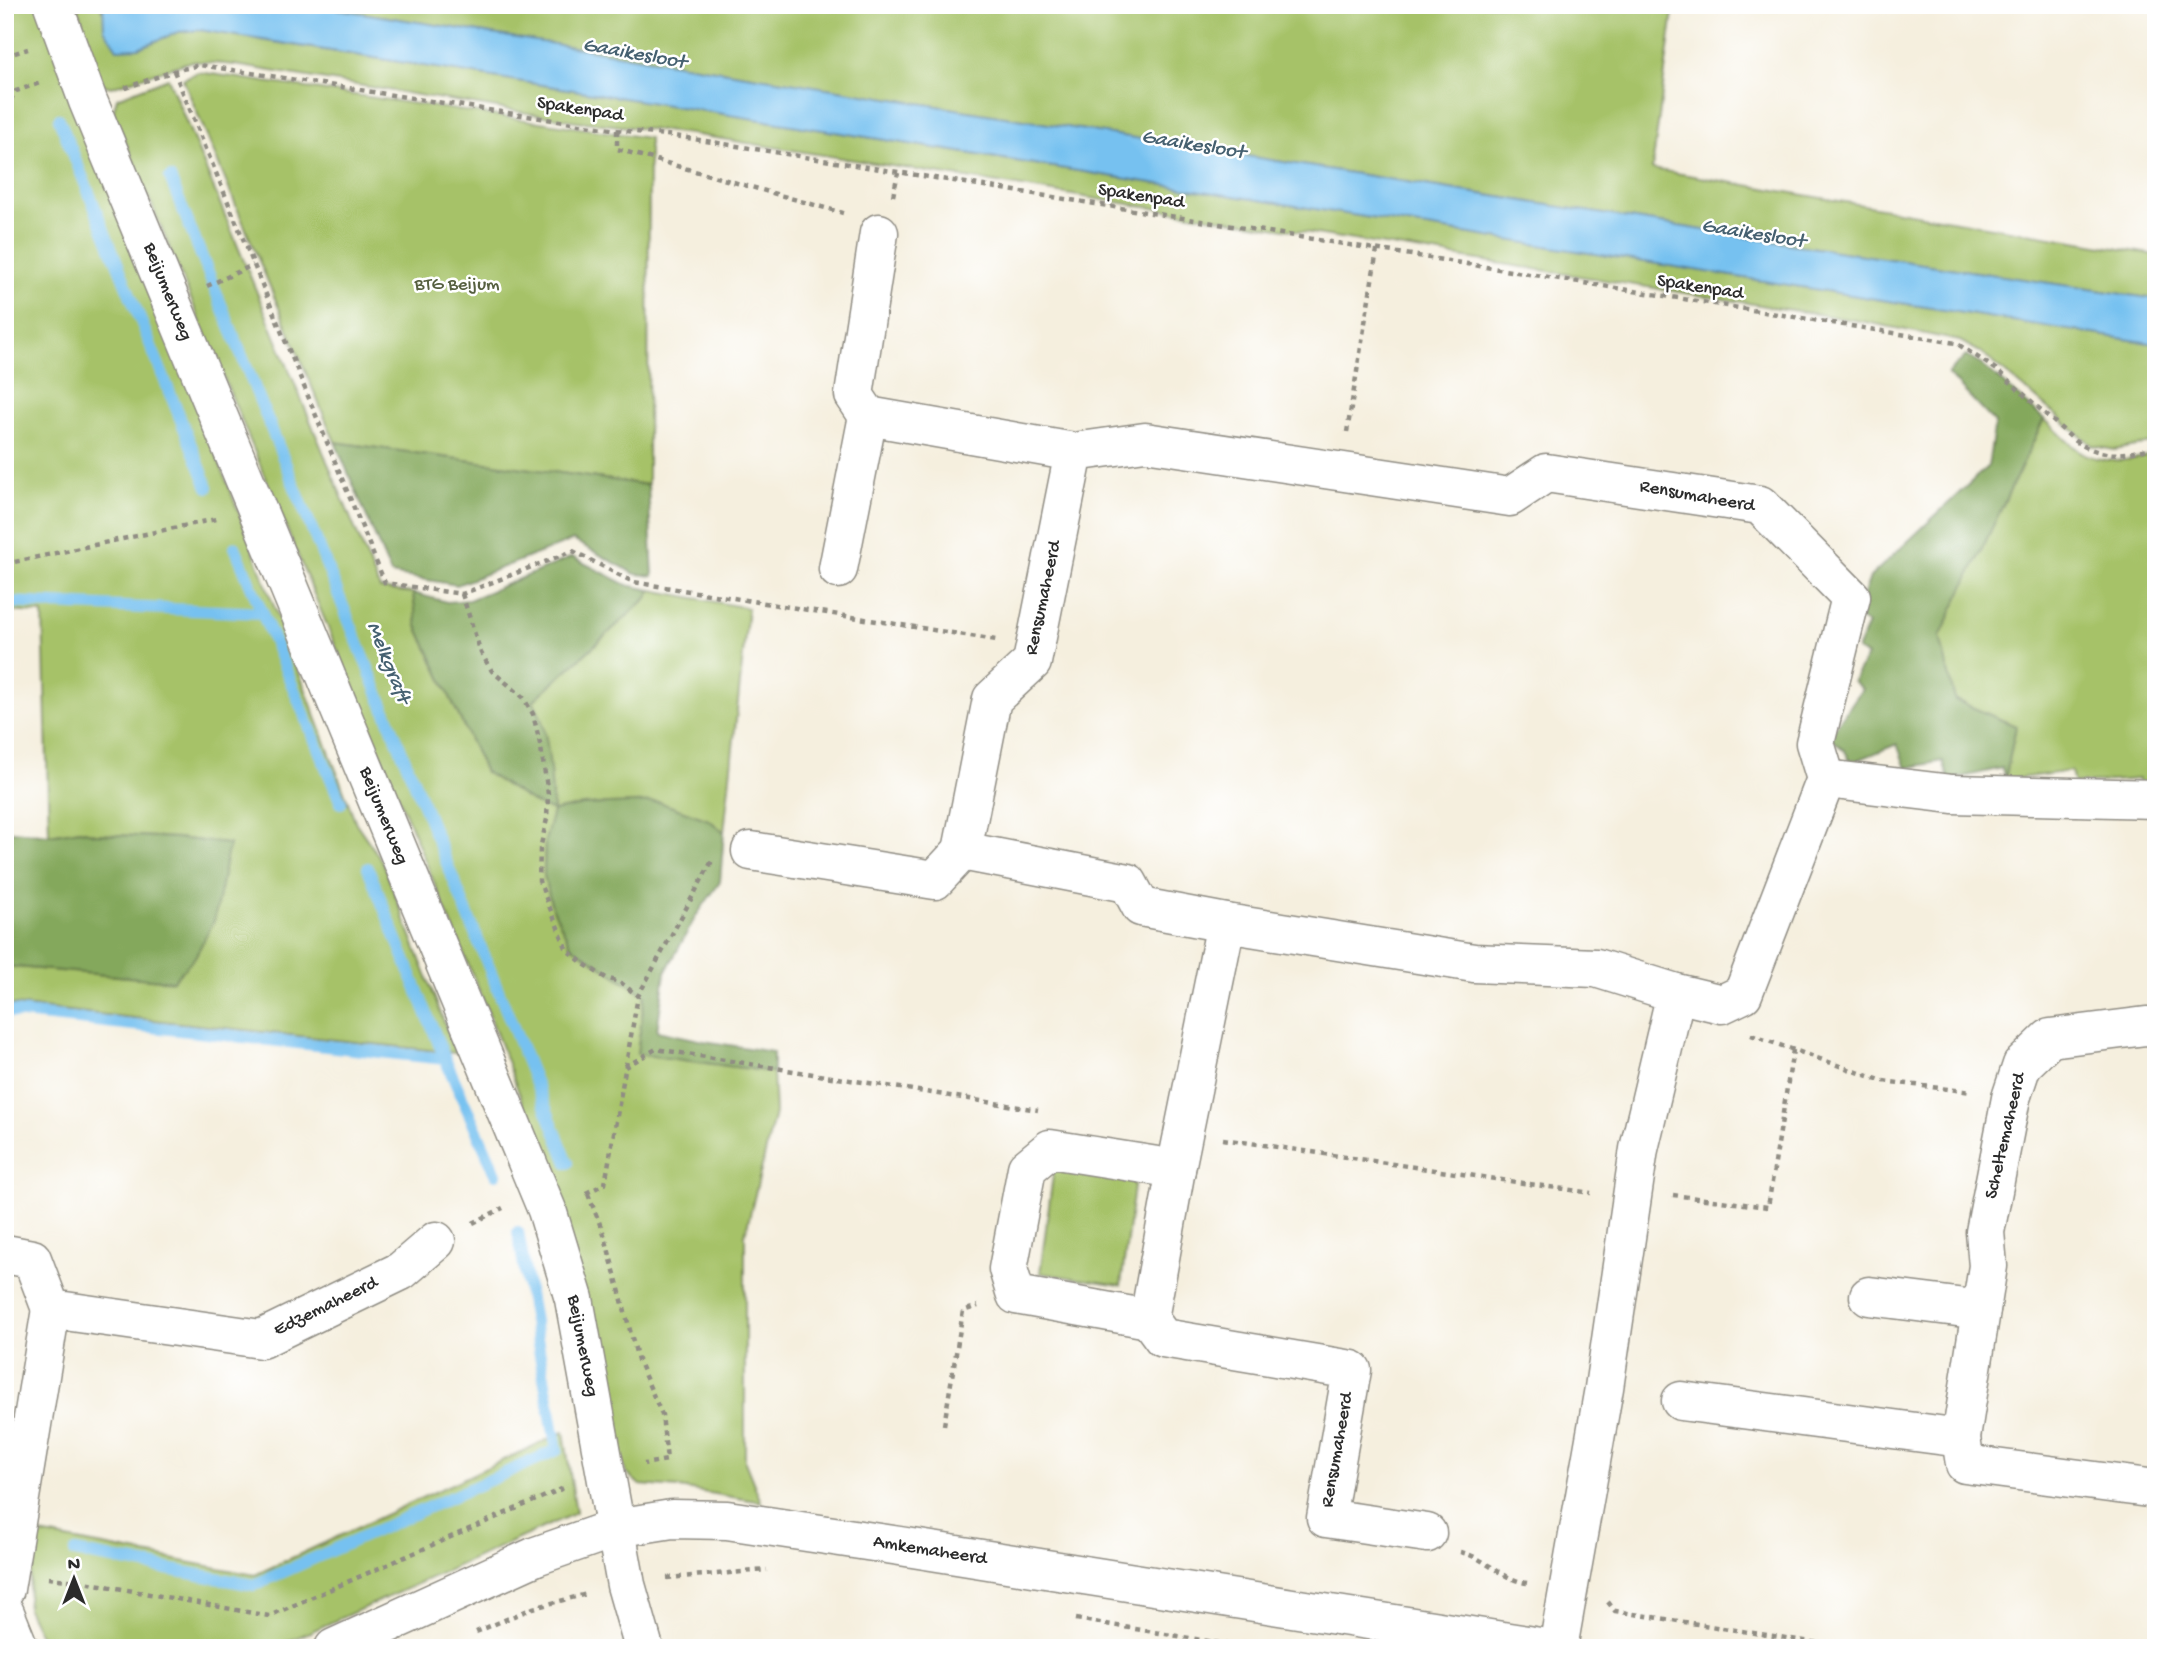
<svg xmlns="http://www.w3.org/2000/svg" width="2161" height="1653" font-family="'Gochi Hand',sans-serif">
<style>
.green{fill:#a6c268;stroke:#68764a;stroke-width:2}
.forest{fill:#84a85c;stroke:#586a44;stroke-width:2}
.water{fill:#76c1f0;stroke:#50768e;stroke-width:2}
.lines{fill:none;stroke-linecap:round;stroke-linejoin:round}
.stream{stroke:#76c1f0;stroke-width:12}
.minor-casing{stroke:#908d84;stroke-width:41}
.tertiary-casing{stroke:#908d84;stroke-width:41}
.path{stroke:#908d84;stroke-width:4.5;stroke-dasharray:5 5;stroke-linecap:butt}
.minor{stroke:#fff;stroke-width:38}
.tertiary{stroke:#fff;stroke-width:38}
.labels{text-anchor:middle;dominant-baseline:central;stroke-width:5;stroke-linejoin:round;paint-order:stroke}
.street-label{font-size:19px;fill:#2b2b2b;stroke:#fff}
.park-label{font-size:19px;fill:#566040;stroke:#fff}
.water-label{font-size:21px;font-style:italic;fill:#456070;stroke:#fff}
</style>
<rect width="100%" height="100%" fill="#fff"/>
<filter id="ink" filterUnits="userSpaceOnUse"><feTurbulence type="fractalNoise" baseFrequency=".0143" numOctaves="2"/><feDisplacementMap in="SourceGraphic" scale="14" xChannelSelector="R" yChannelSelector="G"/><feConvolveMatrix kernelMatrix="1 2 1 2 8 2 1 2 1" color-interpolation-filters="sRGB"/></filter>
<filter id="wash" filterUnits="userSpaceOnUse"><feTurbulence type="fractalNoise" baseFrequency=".00686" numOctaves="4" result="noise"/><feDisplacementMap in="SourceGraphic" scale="28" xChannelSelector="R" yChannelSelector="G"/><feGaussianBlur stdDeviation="1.57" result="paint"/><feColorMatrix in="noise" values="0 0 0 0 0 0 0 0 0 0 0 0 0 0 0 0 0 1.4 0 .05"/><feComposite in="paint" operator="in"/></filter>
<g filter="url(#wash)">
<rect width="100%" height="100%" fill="#f5efde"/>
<g class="green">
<path d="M5 5H41L237 508 356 823 382 861 456 1053 5 1004V966L173 981 229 844 177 838 96 834 80 830 49 835 43 613 5 611Z"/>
<path d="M77 5H103L101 9 138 48 178 32 200 30 2156 344V442L2115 450 2093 446 1982 353 1960 341 1866 322 691 134 576 121 235 65 192 61 111 87 101 84Z"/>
<path d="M313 5H1674L1652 169 2156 255V299L1796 245Z"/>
<path d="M198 72 649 138 648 485 335 442 183 79Z"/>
<path d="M168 78 380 589 413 593 417 626 485 772 531 801 553 811C551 783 549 723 533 701L648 597 651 590 748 608 724 832 709 820 545 841 544 875 552 907 571 946 645 995 637 1054 773 1072 775 1113 745 1235V1462L761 1502 679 1488 640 1485 626 1473 521 1098 489 1014 113 112 117 98Z"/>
<path d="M2044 419C2056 429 2068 444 2081 452 2103 465 2133 461 2156 453V784L2139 786 2138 779 2074 784 2071 771 2005 780 2016 726 1955 700 1939 637Z"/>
<path d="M1054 1168 1135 1179 1121 1285 1040 1273Z"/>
<path d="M564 1432 576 1513 274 1648H46L27 1609 35 1533 255 1575Z"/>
</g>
<g class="forest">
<path d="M1966 356 1982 365 2044 419 1940 637 1955 700 2016 726 2005 780 2002 768 1949 780 1943 761 1906 768 1897 744 1851 763 1845 751 1829 736 1862 689 1853 681 1867 656 1857 650 1868 624 1856 617 1870 577 1988 466 1995 423 1948 374Z"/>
<path d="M335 442 648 485 653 576 635 574 573 540 457 585 391 574Z"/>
<path d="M572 557 627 585 651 590 648 597 533 701C549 724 551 781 553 811L583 805 659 802 709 820 724 832 720 882 696 916 665 973 657 1031 704 1041 773 1052V1072L637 1054 645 995 571 946 552 907 544 875 545 841 553 811 531 801 485 772 417 626 413 593 447 602 469 600Z"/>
<path d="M5 830 49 835 80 830 96 834 177 838 229 844 214 921 195 957 173 981 5 966Z"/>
</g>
<path class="water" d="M103 5H313L1796 245 2156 299V344L200 30 178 32 138 48 117 49 104 29Z"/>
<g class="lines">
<g class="stream">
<path d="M59 119 208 487"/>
<path d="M170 178 568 1163"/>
<path d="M235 547 341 803"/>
<path d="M5 602 263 613"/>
<path d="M368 868 445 1059 496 1174"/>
<path d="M5 1011 445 1059"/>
<path d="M75 1552 254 1585 557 1450 518 1232"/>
</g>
</g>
</g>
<g filter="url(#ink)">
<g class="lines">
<defs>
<g id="minor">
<path d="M53 5 88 101 547 1210 574 1299 626 1585 644 1648"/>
<path d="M868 416 1074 452 1145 442 1510 497 1546 473 1760 505 1851 597 1815 743 1826 779 1743 994 1722 1004 1676 993 1596 968 1474 963 1226 923 1141 907 1128 883 962 851 992 699 1032 662 1074 452"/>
<path d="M838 569 868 416 854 395 879 233"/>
<path d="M1826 779 1952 794 2156 799"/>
<path d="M751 851 935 880 962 851"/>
<path d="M1226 923 1176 1169 1149 1319 1163 1338 1352 1370 1326 1518 1427 1533"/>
<path d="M2156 1027 2146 1026 2050 1038 2022 1065 2011 1098 1985 1232 1988 1266 1961 1438 1965 1464 2156 1489"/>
<path d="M5 1254 32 1259 51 1309 261 1339 401 1271 436 1241"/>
<path d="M1869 1296 1981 1310"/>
<path d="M1149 1319 1016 1295 1008 1269 1027 1168 1050 1149 1176 1169"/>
<path d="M1681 1401 1961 1438"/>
<path d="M5 1589 51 1309"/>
<path d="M5 1613 19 1648"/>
<path d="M1558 1648 1604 1388 1639 1149 1676 993"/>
</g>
<path id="tertiary" d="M334 1648 536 1556 616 1528 672 1519 727 1520 900 1546 1546 1648"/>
</defs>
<use href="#minor" class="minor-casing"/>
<use href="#tertiary" class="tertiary-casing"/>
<g class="path">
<path d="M5 56 28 49"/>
<path d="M174 71 385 583 462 594 573 551 633 582 996 640"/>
<path d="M125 88 174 71 200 65 617 130 675 136 1956 343 1997 370 2075 441C2104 459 2124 455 2156 447"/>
<path d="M5 109 16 91 40 83"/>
<path d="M617 130V149L843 213"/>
<path d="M893 196 898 173"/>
<path d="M207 286 253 265"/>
<path d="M1347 432 1377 250"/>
<path d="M5 564 216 519"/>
<path d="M462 594 481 653 492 671 523 697 533 714 541 748 548 794 547 819 540 849 539 881 567 950 584 964 606 978 620 982 638 996"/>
<path d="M1751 1035 1883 1081 1972 1092"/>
<path d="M625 1067 656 1049 1038 1110"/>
<path d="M1223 1139 1591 1193"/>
<path d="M586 1193 605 1184 638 996 712 861"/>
<path d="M588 1194 605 1237 638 1360 662 1415 667 1460 644 1464"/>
<path d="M1673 1195 1768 1207 1793 1050"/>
<path d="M473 1223 503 1208"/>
<path d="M944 1425 963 1311 978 1306"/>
<path d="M1460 1552C1485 1557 1500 1579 1527 1583"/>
<path d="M48 1578 79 1581 269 1616 566 1487"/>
<path d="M667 1578 767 1570"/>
<path d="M1608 1602 1615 1611 1849 1648"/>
<path d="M1076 1619 1249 1648"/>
<path d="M476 1632 533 1608 587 1594"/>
</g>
<use href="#minor" class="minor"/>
<use href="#tertiary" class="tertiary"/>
</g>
</g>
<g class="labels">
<g class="street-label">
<text transform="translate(580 110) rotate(9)">Spakenpad</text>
<text transform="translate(1141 197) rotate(9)">Spakenpad</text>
<text transform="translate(1700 288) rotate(9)">Spakenpad</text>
<text transform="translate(167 292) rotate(68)">Beijumerweg</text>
<text transform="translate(1697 497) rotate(10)">Rensumaheerd</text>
<text transform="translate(1044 598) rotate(-78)">Rensumaheerd</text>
<text transform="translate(383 816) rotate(68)">Beijumerweg</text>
<text transform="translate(2006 1136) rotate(-77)">Scheltemaheerd</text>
<text transform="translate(326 1307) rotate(-26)">Edzemaheerd</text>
<text transform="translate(582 1346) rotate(79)">Beijumerweg</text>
<text transform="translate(1338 1450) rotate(-80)">Rensumaheerd</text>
<text transform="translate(930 1551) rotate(9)">Amkemaheerd</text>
</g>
<g class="park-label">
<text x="457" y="285">BTG Beijum</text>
</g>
<g class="water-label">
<text transform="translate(634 55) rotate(10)">Gaaikesloot</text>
<text transform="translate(1193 146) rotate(9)">Gaaikesloot</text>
<text transform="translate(1753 235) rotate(9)">Gaaikesloot</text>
<text transform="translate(387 663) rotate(68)">Melkgraft</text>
</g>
</g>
<rect width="2161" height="1653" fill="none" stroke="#fff" stroke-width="28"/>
<g transform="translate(74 1579)" stroke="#ffffff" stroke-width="5" paint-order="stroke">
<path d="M0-5L12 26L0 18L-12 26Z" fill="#2b2b2b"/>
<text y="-10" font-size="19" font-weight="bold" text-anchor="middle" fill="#2b2b2b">N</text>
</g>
</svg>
